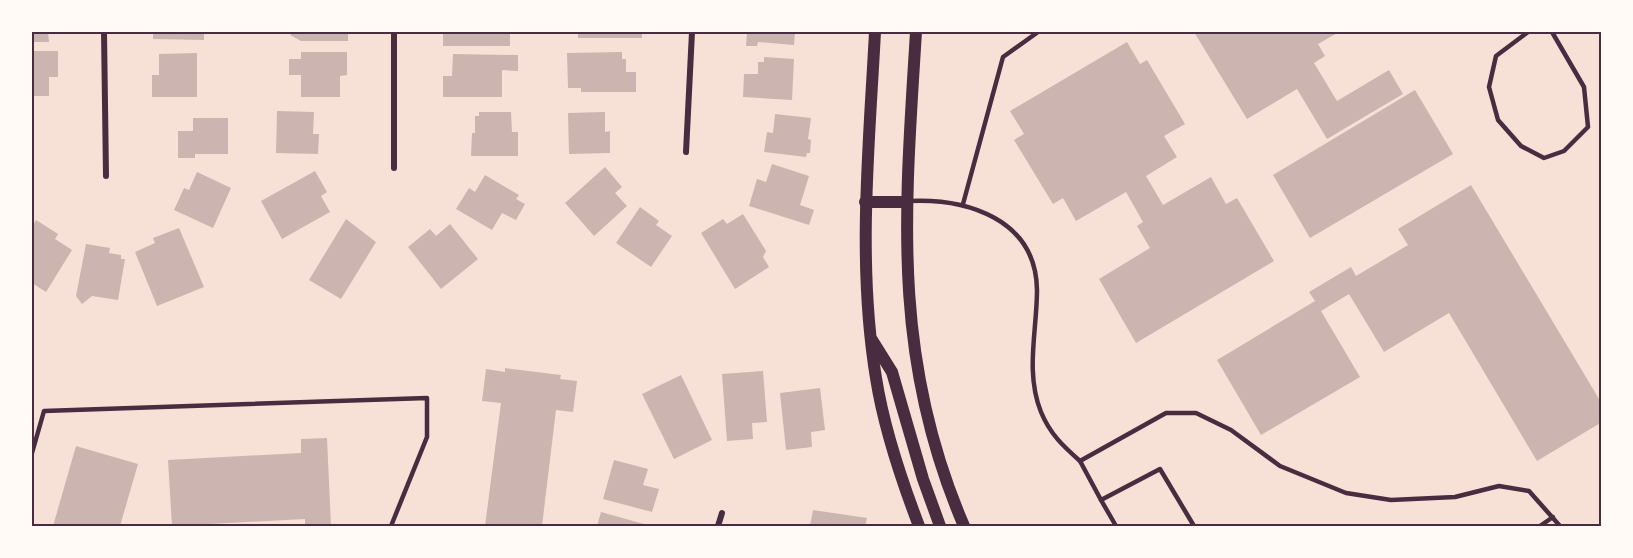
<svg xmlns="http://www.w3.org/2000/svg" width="1633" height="558" font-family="Merriweather,serif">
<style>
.building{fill:#ccb4b1}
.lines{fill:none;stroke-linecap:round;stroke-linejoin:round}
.service{stroke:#4a2c40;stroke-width:4.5}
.minor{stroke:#4a2c40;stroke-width:6}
.secondary{stroke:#4a2c40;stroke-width:12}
.neatline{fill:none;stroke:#4a2c40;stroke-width:2}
</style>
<rect width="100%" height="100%" fill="#f7e1d7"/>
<g class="building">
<path d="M32 32H48L49 42H32Z"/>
<path d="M153 32H204V40L153 39Z"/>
<path d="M295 32H348V41H301L290 35Z"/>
<rect x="443" y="32" width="67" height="14"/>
<rect x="578" y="32" width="64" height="6"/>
<path d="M747 32H795L794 45 758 42 757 46H746Z"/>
<path d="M1194 32H1339L1318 44 1325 56 1314 63 1337 101 1389 70 1403 94 1327 139 1297 89 1247 119Z"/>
<path d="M1127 42 1140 64 1147 60 1185 124 1164 136 1177 157 1146 176 1163 205 1211 177 1226 204 1237 198 1274 261 1136 343 1099 279 1150 248 1137 226 1143 222 1126 192 1076 221 1063 198 1053 204 1014 140 1024 134 1010 111Z"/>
<path d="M32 51H58V77H49V96H32Z"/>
<path d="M301 52H347V75L340 76V97H301V75H289V59H301Z"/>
<path d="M622 52V59H626V72H636V92H581V88H568L567 53Z"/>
<path d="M197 53V97H152V75H159V54Z"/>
<path d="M453 54 518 55V71L502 70V97H443V76H452Z"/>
<path d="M764 57 794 59 792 100 743 97 744 74H758V62H764Z"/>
<path d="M1415 90 1453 154 1310 238 1273 175Z"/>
<path d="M277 111 314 112 313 134H319L318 154 276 153Z"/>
<path d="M479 112H511L512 132H518V156H471L472 133H475V116H479Z"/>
<path d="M605 112V132L610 131V153L569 154 568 113Z"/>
<path d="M775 114 811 118 808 139 811 140 810 153H807L806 157 764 152 767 132 773 133Z"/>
<path d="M193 118H228V154H195V158H178V131H193Z"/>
<path d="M772 164 809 176 800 205 814 210 809 225 749 206 757 179 766 182Z"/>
<path d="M605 167 622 187 615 193 627 206 594 236 565 203Z"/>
<path d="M315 171 327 192 321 196 330 212 282 239 261 201Z"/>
<path d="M197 172 231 188 213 228 174 210 184 188 189 190Z"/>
<path d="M485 175 519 195 516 199 525 204 516 220 502 213 492 230 456 209 469 188 475 192Z"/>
<path d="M1471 185 1602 404V422L1537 461 1449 313 1384 352 1349 294 1321 311 1360 377 1261 435 1217 360 1315 301 1309 292 1351 267 1356 276 1408 245 1398 229Z"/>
<path d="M640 207 659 221 656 225 672 236 651 267 616 243Z"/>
<path d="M743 214 766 251 763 257 769 267 735 289 701 233 723 219 727 224Z"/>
<path d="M346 219 376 242 341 299 309 280Z"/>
<path d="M36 220 58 234 55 239 72 250 46 292 32 283V227Z"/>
<path d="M450 224 478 259 441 289 408 247 430 229 436 236Z"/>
<path d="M179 228 204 287 157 306 135 252 155 243 153 238Z"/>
<path d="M86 244 110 248 109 253 121 255V259H125L118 300 92 296 82 304 76 296Z"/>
<path d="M505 368 561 375 560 379 577 381 573 412 556 410 542 526H485L501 403 482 401 486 369 505 372Z"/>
<path d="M763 371 767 422 752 423 753 439 727 441 722 374Z"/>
<path d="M681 375 712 440 674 459 642 394Z"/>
<path d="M820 388 825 430 811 432 812 447 786 450 780 393Z"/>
<path d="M327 438 331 526H305V519L172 526 168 460 301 453V439Z"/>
<path d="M76 446 138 464 120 526H53Z"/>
<path d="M614 460 648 469 643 485 659 489 652 512 603 499Z"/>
<path d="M813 510 867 518 865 526H810Z"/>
<path d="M601 512 651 526H597Z"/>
</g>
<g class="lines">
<g class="service">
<path d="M1528 32 1496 56 1489 87 1498 120 1521 146 1544 158 1564 151 1588 127 1584 87 1552 32"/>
<path d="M908 201C967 198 1036 219 1037 290 1037 331 1025 372 1041 412 1050 434 1063 446 1080 461L1166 413H1196L1231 430 1280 466 1346 493 1391 500 1455 497 1499 486 1529 491 1560 526"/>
<path d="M963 204 1003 57 1038 32"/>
<path d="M32 453 44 411 427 398V437L391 526"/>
<path d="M1080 461 1101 500 1160 469 1194 526"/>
<path d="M1101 500 1116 526"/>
<path d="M1540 526 1553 517"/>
</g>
<g class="minor">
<path d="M104 32 106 176"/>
<path d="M394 32V168"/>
<path d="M686 152 692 32"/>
<path d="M718 526 722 513"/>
</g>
<g class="secondary">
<path d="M875 32C869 147 857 263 876 378 884 429 901 479 919 526"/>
<path d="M916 32C905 210 891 357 964 526"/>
<path d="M865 202H906"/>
<path d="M872 340 892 372 923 479 940 526"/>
</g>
</g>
<rect width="1633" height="558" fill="none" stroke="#fffaf5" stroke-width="66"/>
<rect x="33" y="33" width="1567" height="492" class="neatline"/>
</svg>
